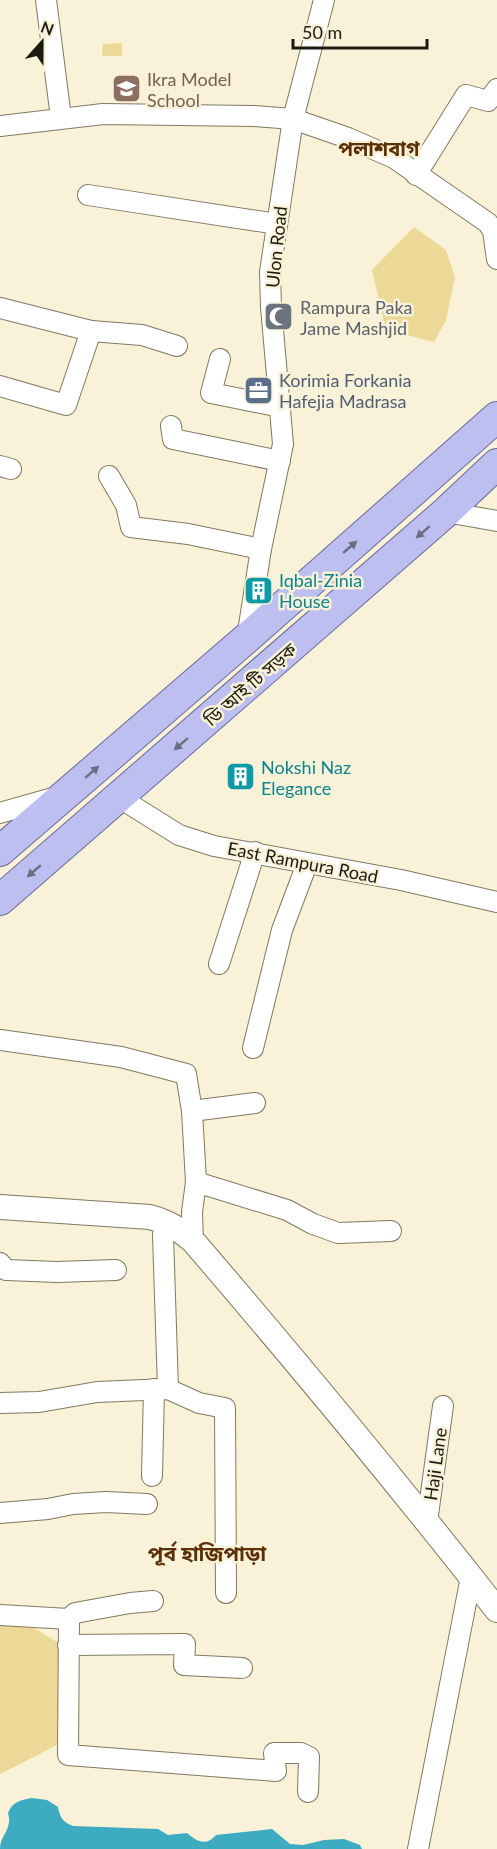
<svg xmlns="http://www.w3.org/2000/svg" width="497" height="1849" font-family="Lato,'Noto Sans Bengali',sans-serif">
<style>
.green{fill:#ecd997}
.water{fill:#3dabc0}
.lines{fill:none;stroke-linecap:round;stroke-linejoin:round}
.minor-casing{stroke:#807961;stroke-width:22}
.tertiary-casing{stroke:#807961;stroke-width:26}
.primary-casing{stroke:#686a9d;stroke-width:32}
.minor{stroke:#fff;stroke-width:20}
.tertiary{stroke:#fff;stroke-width:24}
.primary{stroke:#bdbff1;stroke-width:30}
.oneway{fill:#6d6d81}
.labels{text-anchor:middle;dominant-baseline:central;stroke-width:5;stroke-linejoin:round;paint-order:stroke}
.education-label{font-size:18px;fill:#785e54;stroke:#f9f2d8;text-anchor:start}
.street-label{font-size:18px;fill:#1d1b11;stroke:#f9f2d8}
.worship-label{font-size:18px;fill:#5b616d;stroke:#f9f2d8;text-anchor:start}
.service-label{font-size:18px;fill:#4e5e75;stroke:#f9f2d8;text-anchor:start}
.culture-label{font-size:18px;fill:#0d838f;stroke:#f9f2d8;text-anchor:start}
.neighbourhood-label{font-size:20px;font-weight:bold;fill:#5b3007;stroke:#f9f2d8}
.quarter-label{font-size:21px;font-weight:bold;fill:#5b3007;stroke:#f9f2d8}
</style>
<rect width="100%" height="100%" fill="#f9f2d8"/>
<g class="green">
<path d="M122 43V56H102L103 44Z"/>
<path d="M414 227 446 250 455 277 446 320 434 342 386 330 372 270Z"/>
<path d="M0 1611 13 1615 70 1650 61 1743 0 1774Z"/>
</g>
<path class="water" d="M32 1798 47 1800 58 1807C60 1818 63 1822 73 1826L158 1829 168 1835 187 1833C196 1841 206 1847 216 1835L272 1829 290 1844 303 1845 324 1840 344 1839 360 1845 362 1849H0C0 1835 13 1829 8 1813 12 1802 20 1800 32 1798Z"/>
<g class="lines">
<defs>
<g id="minor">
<path d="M46 0 61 118"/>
<path d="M0 126 103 114 254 116 293 119 348 138 394 158 488 223 493 231 497 259"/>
<path d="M416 175 466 95 488 101 497 89"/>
<path d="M88 195 277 224"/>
<path d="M0 308 91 331 142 335 177 346"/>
<path d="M220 359 211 393 281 407"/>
<path d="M0 386 66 405 91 331"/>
<path d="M171 426 173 439 280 461"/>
<path d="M0 466 11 469"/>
<path d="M109 476 126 505 131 527 188 534 261 549"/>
<path d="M446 512 497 521"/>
<path d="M247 638 261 549 283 444 271 307 270 272 293 119 324 0"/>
<path d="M120 798 179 835 214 846 401 880 497 902"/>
<path d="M0 813 56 797"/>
<path d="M219 964 255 852"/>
<path d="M0 1040 121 1057 186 1074 192 1111 196 1182 192 1212 193 1241"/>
<path d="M253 1048 282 930 307 864"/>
<path d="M192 1111 255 1103"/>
<path d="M196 1182 287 1210 313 1224 338 1233 391 1231"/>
<path d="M166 1221 163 1235 168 1389"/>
<path d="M0 1263 6 1270 57 1272 116 1270"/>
<path d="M0 1403 39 1402 97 1392 168 1389 199 1403 225 1408 226 1593"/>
<path d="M152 1476 154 1389"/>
<path d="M0 1513 48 1509 73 1504 106 1502 147 1504"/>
<path d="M427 1522 443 1406"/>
<path d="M0 1615 69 1619 68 1755 276 1771 274 1753H301L309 1757 308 1792"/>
<path d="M69 1619 75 1613 130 1603 153 1601"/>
<path d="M68 1645 185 1644 184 1665 242 1668"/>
<path d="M418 1849 471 1577"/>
</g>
<path id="tertiary" d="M0 1207 150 1217C168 1222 179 1229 193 1241 297 1362 399 1485 497 1610"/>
<g id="primary">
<path d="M0 851 247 638 497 417"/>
<path d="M0 900 446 512 497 464"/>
</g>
</defs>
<use href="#minor" class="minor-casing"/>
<use href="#tertiary" class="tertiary-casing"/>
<use href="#primary" class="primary-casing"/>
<use href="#minor" class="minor"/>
<use href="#tertiary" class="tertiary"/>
<use href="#primary" class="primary"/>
</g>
<defs><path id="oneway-solid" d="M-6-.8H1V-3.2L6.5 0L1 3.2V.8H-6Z" transform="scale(1.5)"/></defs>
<g class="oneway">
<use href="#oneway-solid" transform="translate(423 532) rotate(139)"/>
<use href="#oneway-solid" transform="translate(350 547) rotate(-41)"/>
<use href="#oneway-solid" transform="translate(181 744) rotate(139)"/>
<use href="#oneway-solid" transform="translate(92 772) rotate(-41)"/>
<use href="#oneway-solid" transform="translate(34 871) rotate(139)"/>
</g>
<defs>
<symbol id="school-square" viewBox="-11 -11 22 22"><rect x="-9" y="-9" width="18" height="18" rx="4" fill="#8d6e63" stroke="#f9f2d8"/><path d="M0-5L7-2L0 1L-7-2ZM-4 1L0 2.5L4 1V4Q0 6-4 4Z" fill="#fff"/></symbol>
<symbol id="mosque-square" viewBox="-11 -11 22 22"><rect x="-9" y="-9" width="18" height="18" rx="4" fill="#6b7280" stroke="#f9f2d8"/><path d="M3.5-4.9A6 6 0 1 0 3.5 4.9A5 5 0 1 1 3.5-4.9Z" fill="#fff"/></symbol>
<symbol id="office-square" viewBox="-11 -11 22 22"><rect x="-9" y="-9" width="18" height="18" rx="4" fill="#5c6f8a" stroke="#f9f2d8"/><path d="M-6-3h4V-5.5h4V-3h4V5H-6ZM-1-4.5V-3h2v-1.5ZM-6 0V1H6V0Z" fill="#fff"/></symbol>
<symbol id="building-square" viewBox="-11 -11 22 22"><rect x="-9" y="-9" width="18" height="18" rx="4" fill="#0f9aa8" stroke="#f9f2d8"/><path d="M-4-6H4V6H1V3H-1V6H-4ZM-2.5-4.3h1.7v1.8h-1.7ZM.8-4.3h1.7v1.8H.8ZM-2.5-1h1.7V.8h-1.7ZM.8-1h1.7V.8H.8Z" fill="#fff"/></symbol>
</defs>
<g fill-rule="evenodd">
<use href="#school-square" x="110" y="72" width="33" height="33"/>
<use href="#mosque-square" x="262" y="300" width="33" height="33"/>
<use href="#office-square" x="242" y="374" width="33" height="33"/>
<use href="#building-square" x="242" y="574" width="33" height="33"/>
<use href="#building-square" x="224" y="760" width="33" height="33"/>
</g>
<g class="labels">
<g class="education-label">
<text x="147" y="79">Ikra Model<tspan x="147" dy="21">School</tspan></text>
</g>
<g class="street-label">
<text transform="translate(276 247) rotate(-84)">Ulon Road</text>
<text transform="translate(250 684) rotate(-41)">ডি আই টি সড়ক</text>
<text transform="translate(303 862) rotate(11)">East Rampura Road</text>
<text transform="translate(435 1464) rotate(-82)">Haji Lane</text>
</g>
<g class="worship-label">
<text x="300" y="307">Rampura Paka<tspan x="300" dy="21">Jame Mashjid</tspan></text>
</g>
<g class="service-label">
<text x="279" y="380">Korimia Forkania<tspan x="279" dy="21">Hafejia Madrasa</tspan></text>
</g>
<g class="culture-label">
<text x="279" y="580">Iqbal-Zinia<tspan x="279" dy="21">House</tspan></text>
<text x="261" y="767">Nokshi Naz<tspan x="261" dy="21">Elegance</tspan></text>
</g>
<g class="neighbourhood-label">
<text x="379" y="148">পলাশবাগ</text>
</g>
<g class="quarter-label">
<text x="207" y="1552">পূর্ব হাজিপাড়া</text>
</g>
</g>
<g transform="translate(42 42) rotate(21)" stroke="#f9f2d8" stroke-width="4.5" paint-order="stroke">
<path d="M0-4.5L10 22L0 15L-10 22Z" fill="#1d1b11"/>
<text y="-9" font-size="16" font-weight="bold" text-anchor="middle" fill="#1d1b11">N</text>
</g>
<path d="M293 39v9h134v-9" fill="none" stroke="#1d1b11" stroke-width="3"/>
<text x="302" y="39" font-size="18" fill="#1d1b11" stroke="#f9f2d8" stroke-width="4.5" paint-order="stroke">50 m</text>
</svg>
